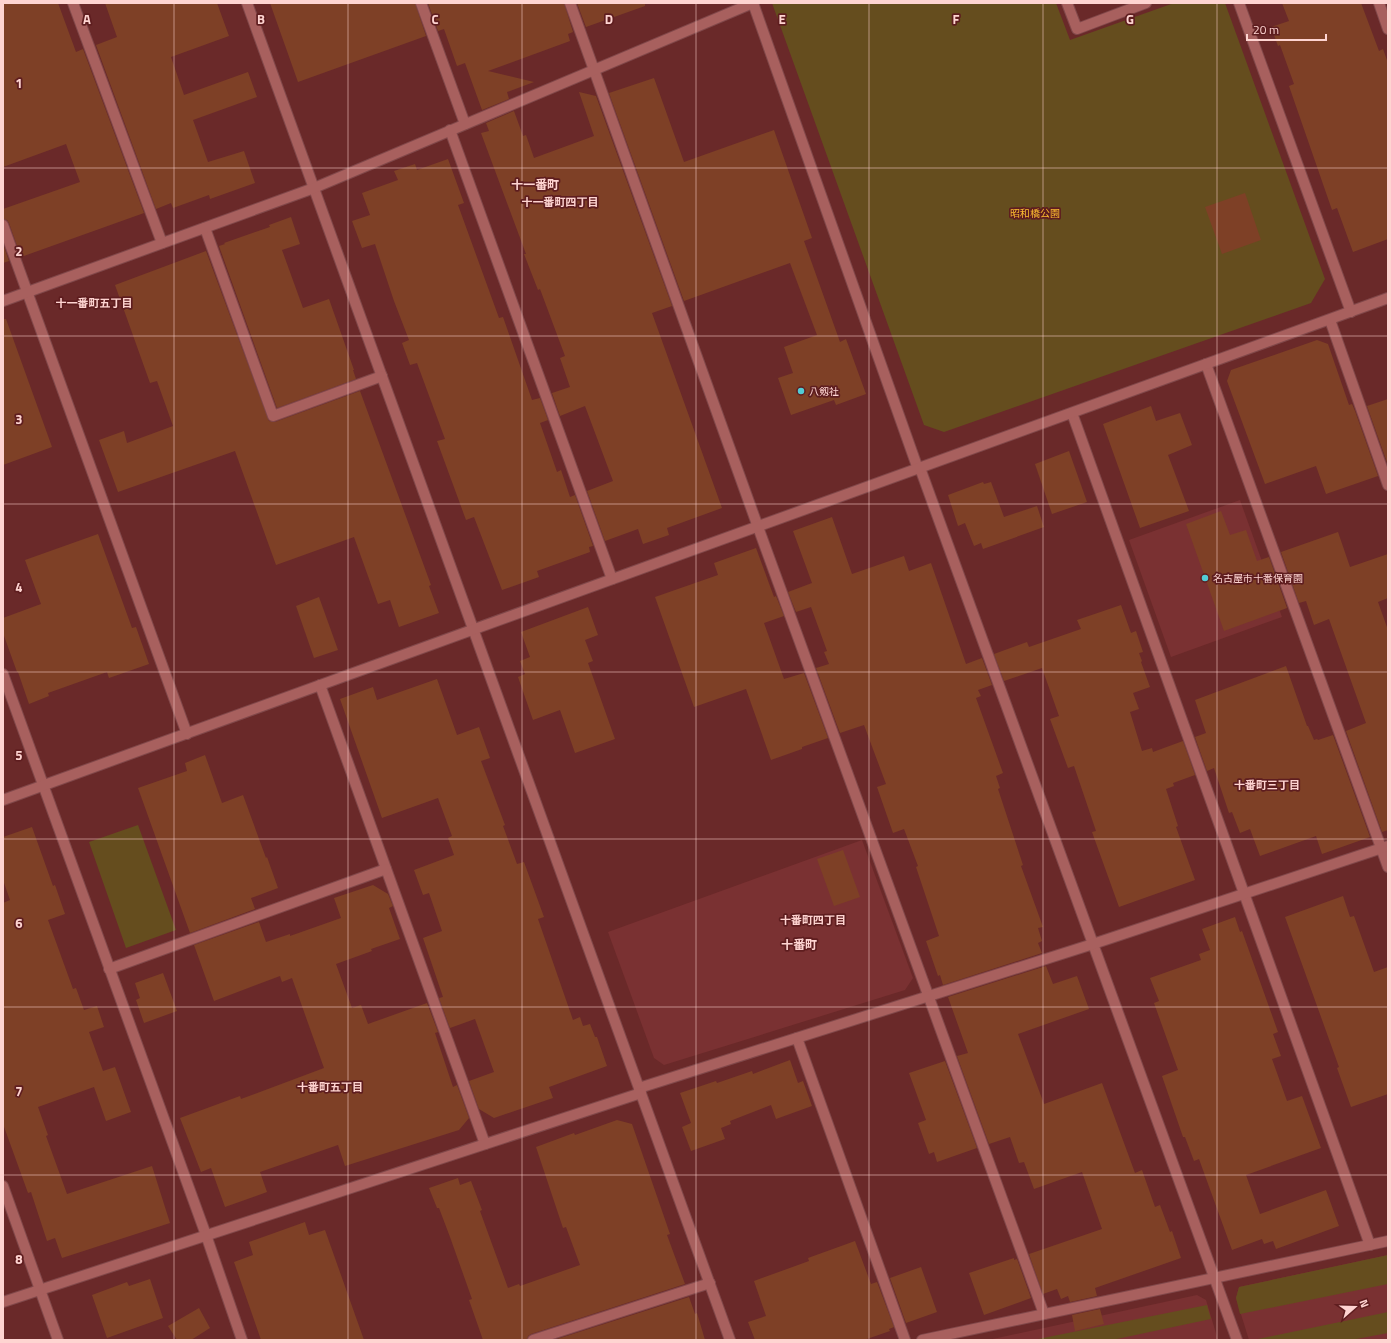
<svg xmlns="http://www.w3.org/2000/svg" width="1391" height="1343" font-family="'Titillium Web','Noto Sans JP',sans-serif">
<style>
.built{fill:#7a3132}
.green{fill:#654d1e}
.building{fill:#7e4026}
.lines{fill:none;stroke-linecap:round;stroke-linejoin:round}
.minor-casing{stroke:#81484a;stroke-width:12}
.minor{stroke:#a8605e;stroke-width:10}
.grid{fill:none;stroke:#fed4d1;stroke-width:1;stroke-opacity:0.55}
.poi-dot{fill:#52ccd5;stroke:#5e1d1f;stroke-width:1.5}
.labels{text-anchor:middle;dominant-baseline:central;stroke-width:3.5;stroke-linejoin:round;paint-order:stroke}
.park-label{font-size:10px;fill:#fcbe30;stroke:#5e1d1f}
.poi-label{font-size:10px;fill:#fed4d1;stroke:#5e1d1f;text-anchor:start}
.neighbourhood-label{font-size:11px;font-weight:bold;fill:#fed4d1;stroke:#5e1d1f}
.quarter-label{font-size:12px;font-weight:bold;fill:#fed4d1;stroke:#5e1d1f}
.grid-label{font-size:13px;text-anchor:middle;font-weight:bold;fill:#fed4d1;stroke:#5e1d1f;stroke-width:3.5;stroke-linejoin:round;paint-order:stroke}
</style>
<rect width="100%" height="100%" fill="#6a2929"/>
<g class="built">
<path d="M1240 500 1282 617 1171 657 1129 540Z"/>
<path d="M862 840 913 978 905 990 664 1065 654 1058 608 932Z"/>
<path d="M1388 1255V1340H1249L1236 1298 1239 1287Z"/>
<path d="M1197 1295 1206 1300 1218 1340H988Z"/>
</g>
<g class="green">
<path d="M772 3H1056L1070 40 1174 3H1225L1325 279 1311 303 944 432 924 425Z"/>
<path d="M138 825 176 930 126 948 89 842Z"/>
<path d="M1388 1255V1284L1240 1314 1236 1298 1239 1287Z"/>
<path d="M1207 1305 1211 1319 1112 1340H1033Z"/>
<path d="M1388 1312V1333L1351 1340H1253Z"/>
</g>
<g class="building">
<path d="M3 3H58L76 52 83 49 144 213 21 257 9 223 7 220 3 219V209L80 182 66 144 3 167Z"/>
<path d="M105 3H217L229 36 171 57 184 95 248 72 257 97 193 120 208 162 244 151 255 183 210 199 209 195 173 208 171 203 156 209 96 45 117 37Z"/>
<path d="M270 3H415L426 36 298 82Z"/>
<path d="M428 3H564L573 32 568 34 570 41 488 71 534 82 507 92 509 99 482 110 465 63 457 66 444 29 438 31Z"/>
<path d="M577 3H645V6L586 27Z"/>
<path d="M1282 3H1361L1379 51 1383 49 1388 63V239L1353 252 1337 208 1332 210 1289 86 1294 84 1280 45 1278 46 1271 27 1289 21Z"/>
<path d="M654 78 684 162 774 130 812 238 804 241 840 342 846 339 866 394 836 405 834 400 791 415 778 378 793 373 784 347 817 335 790 263 684 301 609 93Z"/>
<path d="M579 92 596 96 672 306 652 313 722 508 667 528 669 535 643 544 638 529 605 541 587 491 613 481 585 406 560 416 552 393 570 387 560 358 565 356 540 289 538 290 524 254H526L481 133 489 131 486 123 514 111 523 136 526 135 534 158 594 136Z"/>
<path d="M448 159 464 203 458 205 499 318 503 317 532 400 540 398 548 420 540 423 557 472 561 470 570 497 575 495 593 546 589 547 590 552 537 571 539 577 502 590 474 517 466 520 437 441 445 439 417 363 410 365 402 343 409 340 394 301 375 244 362 248 352 221 370 215 362 193 398 180 394 171 415 164 417 170Z"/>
<path d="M1245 193 1261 240 1222 254 1205 207Z"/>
<path d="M291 217 300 244 282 250 303 308 329 299 354 370H353L356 379 277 408 219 246 225 244 224 243 270 227 269 225Z"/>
<path d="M3 244 9 261 3 263Z"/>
<path d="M206 251 269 421 275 422 360 391 431 585 429 586 439 613 399 627 390 600 378 604 354 537 276 565 235 451 118 492 99 440 124 431 127 443 173 426 157 381 150 383 115 285Z"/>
<path d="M3 319H6L52 447 3 465Z"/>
<path d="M1317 340 1328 344 1349 405 1352 404 1355 411 1378 476 1326 494 1316 466 1265 484 1227 381 1231 370Z"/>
<path d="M1388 399V465L1367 406Z"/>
<path d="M1151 406 1156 421 1180 413 1192 445 1168 455 1189 511 1140 528 1103 424Z"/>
<path d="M1069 451 1087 502 1052 514 1035 464Z"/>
<path d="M983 482 984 484 991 482 1004 517 1037 506 1044 527 983 549 981 543 974 546 965 523 958 526 948 495Z"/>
<path d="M1221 511 1230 535 1246 530 1257 561 1269 557 1287 608 1224 631 1186 524Z"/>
<path d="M832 517 852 574 904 556 909 571 931 563 966 664 982 658 992 685 978 690 981 696 976 698 1003 773 996 776 1000 788 998 789 1023 865 1021 866 1043 927 1038 928 1042 941 1038 943 1042 953 943 985 940 975 938 976 926 941 939 936 916 867 918 866 904 829 893 833 877 787 886 784 864 725 840 733 816 668 829 664 824 652 827 651 811 607 796 612 788 592 812 583 793 531Z"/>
<path d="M1338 532 1350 567 1388 554V598L1378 602 1388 630V830L1382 832 1346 731 1366 723 1329 619 1314 625 1306 601 1299 603 1281 552Z"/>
<path d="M98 534 132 628 136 627 149 664 109 678 107 672 48 693 49 696 29 704 18 672H17L3 633V618L41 604 25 560Z"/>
<path d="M756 548 774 597 776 596 784 616 764 623 784 679 804 673 828 738 802 747V749L771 760 746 689 694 707 655 597 718 575 714 563Z"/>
<path d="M319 597 338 650 314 658 296 606Z"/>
<path d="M1121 605 1131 633 1136 631 1143 652 1139 653 1142 661 1141 662 1150 687 1133 693 1139 709 1130 712 1142 751 1152 748 1153 752 1183 741 1195 775 1173 783 1174 786 1166 789 1178 826 1176 827 1195 880 1119 907 1092 832 1096 831 1074 766 1068 768 1050 719 1059 716 1042 668 1004 681 994 654 1027 642 1029 647 1081 629 1077 620Z"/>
<path d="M588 607 598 635 585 640 593 661 588 663 615 739 575 753 560 710 533 720 518 677 525 674 520 661 530 657 521 632Z"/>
<path d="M1286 666 1307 726H1308L1314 740 1317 739 1318 740 1333 735 1370 837 1322 854 1316 836 1260 856 1250 829 1240 833 1232 812 1229 813 1214 768 1207 771 1195 737 1206 733 1195 700Z"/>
<path d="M437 679 457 735 479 727 490 758 481 761 505 825 503 826 517 864 524 862 544 917 538 919 573 1020 580 1017 583 1026 590 1024 595 1037H597L607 1066 549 1087 553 1098 494 1118 479 1109 469 1081 494 1072 475 1019 450 1028 439 998 443 997 423 938 442 931 429 893 423 895 414 870 454 855 448 838 452 836 438 798 382 818 340 699 373 687 377 700Z"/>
<path d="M205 755 222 803 243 795 266 858 267 857 278 888 251 898 255 909 190 933 138 788 187 771 185 763Z"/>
<path d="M32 827 53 886 55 885 65 914 48 920 73 989 76 988 84 1010 97 1006 104 1027 89 1032 103 1071 115 1067 131 1112 106 1121 94 1087 38 1107 48 1135 46 1136 67 1194 152 1166 170 1223 62 1258 55 1238 47 1241 31 1192 28 1193 3 1124V903L10 900 3 880V837Z"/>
<path d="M843 850 860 897 834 906 817 859Z"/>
<path d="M373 885 388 894 393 906 389 908 400 939 371 949 372 951 336 964 352 1008 361 1005 368 1024 427 1003 438 1032 435 1033 453 1087 457 1085 469 1118 459 1130 345 1166 338 1145 260 1172 267 1192 225 1207 211 1168 201 1172 180 1118 240 1096 241 1099 324 1068 292 978 282 982 280 976 214 1001 194 945 259 922 266 942 290 934V936L341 918 334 898Z"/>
<path d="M1343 896 1350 917 1354 916 1374 972 1388 967V1094L1351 1107 1337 1068 1339 1067 1285 917Z"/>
<path d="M1235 917 1240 932 1242 931 1278 1032 1273 1034 1281 1056 1272 1059 1287 1101 1302 1096 1321 1148 1246 1175 1260 1214 1326 1190 1339 1226 1276 1249 1273 1241 1264 1244 1262 1239 1232 1250 1199 1159 1194 1161 1185 1137H1183L1162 1076 1178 1070 1154 1003 1159 1001 1150 978 1201 960 1199 954 1210 950 1202 929Z"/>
<path d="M1046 966 1053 984 1077 976 1089 1009 1018 1034 1044 1104 1102 1083 1135 1173 1142 1170 1155 1207 1160 1205 1170 1232 1172 1231 1181 1258 1095 1288 1097 1296 1070 1302 1068 1296 1061 1299 1057 1289 1043 1294 1029 1254 1102 1229 1082 1172 1034 1189 1024 1162 1019 1163 1010 1137 989 1144 957 1056 968 1053 948 997Z"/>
<path d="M163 973 177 1011 144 1023 136 1000 140 998 135 983Z"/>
<path d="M790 1060 798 1083 803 1081 812 1106 776 1119 771 1105 730 1121 731 1124 721 1128 725 1139 691 1151 682 1127 691 1123 680 1093 716 1081 717 1083 752 1071 753 1074Z"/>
<path d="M945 1061 977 1148 937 1162 934 1152 929 1154 918 1123 926 1120 909 1073Z"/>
<path d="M617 1120 632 1124 670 1234 667 1235 685 1284 531 1334 528 1336 527 1340H483L469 1300 472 1299 450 1237 439 1208H437L429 1188 458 1178 460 1185 471 1181 482 1210 480 1211 508 1288 519 1284 520 1286 580 1265 566 1227 563 1228 536 1147 574 1133 575 1135Z"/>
<path d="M305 1222 309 1235 325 1230 364 1340H261L234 1262 253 1255 249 1242Z"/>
<path d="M855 1241 871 1284 877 1282 894 1327 889 1329 890 1331 864 1340H755L748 1322 766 1316 754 1281 809 1261 808 1258Z"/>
<path d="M1014 1258V1260L1017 1259 1031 1298 984 1315 969 1273Z"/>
<path d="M921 1267 937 1312 906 1323 890 1278Z"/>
<path d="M150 1279 163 1318 107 1338 92 1295 127 1282 129 1286Z"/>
<path d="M689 1297 695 1314 697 1313 705 1340H554Z"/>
<path d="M199 1308 210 1328 191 1340H177L168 1326Z"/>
<path d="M1100 1309 1104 1324 1075 1331 1072 1315Z"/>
</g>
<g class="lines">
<defs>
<g id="minor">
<path d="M73 3 162 243"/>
<path d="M247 3 730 1340"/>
<path d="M421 3 465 124"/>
<path d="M570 3 758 527 1044 1314"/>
<path d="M753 3 918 469"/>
<path d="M1067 3 1077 29 1146 3"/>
<path d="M1239 3 1351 312"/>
<path d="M1379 3 1388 29"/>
<path d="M450 130 612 579"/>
<path d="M3 225 187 734"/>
<path d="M205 228 273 416 382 376"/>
<path d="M3 301 314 188 753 3"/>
<path d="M1330 320 1388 485"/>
<path d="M1206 364 1388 867"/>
<path d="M1072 413 1370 1245"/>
<path d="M920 468 1237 1340"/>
<path d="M3 674 206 1235 242 1340"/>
<path d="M320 685 485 1144"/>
<path d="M3 800 1388 298"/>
<path d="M109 969 386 869"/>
<path d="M797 1038 905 1340"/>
<path d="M639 1088 1093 944 1388 846"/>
<path d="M3 1186 58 1340"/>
<path d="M3 1302 641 1093"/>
<path d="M533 1340 710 1283"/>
<path d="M922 1340 1388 1241"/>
</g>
</defs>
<use href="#minor" class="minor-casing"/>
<use href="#minor" class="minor"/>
</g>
<path class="grid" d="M174 3V1340M348 3V1340M522 3V1340M696 3V1340M869 3V1340M1043 3V1340M1217 3V1340M3 168H1388M3 336H1388M3 504H1388M3 672H1388M3 839H1388M3 1007H1388M3 1175H1388"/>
<g class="poi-dot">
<circle cx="801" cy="391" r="4"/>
<circle cx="1205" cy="578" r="4"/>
</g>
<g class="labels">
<g class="park-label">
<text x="1035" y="213">昭和橋公園</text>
</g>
<g class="poi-label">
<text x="809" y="391">八剱社</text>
<text x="1213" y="578">名古屋市十番保育園</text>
</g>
<g class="neighbourhood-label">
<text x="560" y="202">十一番町四丁目</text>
<text x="94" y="303">十一番町五丁目</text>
<text x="1267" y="785">十番町三丁目</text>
<text x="813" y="920">十番町四丁目</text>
<text x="330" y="1087">十番町五丁目</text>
</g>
<g class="quarter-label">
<text x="535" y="184">十一番町</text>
<text x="799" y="944">十番町</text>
</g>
</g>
<g class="grid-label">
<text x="87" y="24">A</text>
<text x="261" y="24">B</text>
<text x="435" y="24">C</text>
<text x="609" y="24">D</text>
<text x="782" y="24">E</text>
<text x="956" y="24">F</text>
<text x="1130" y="24">G</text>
<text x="19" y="88">1</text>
<text x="19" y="256">2</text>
<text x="19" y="424">3</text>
<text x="19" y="592">4</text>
<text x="19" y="760">5</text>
<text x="19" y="928">6</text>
<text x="19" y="1096">7</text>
<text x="19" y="1264">8</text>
</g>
<rect width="1391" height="1343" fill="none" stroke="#fed4d1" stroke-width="8"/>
<g transform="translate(1355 1307) rotate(70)" stroke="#5e1d1f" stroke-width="3" paint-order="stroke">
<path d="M0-3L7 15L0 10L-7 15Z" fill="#fed4d1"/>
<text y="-6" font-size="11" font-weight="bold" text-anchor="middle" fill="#fed4d1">N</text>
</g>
<path d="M1247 34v6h79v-6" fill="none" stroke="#fed4d1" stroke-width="2"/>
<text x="1253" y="34" font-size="12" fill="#fed4d1" stroke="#5e1d1f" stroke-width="3" paint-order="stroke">20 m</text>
</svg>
